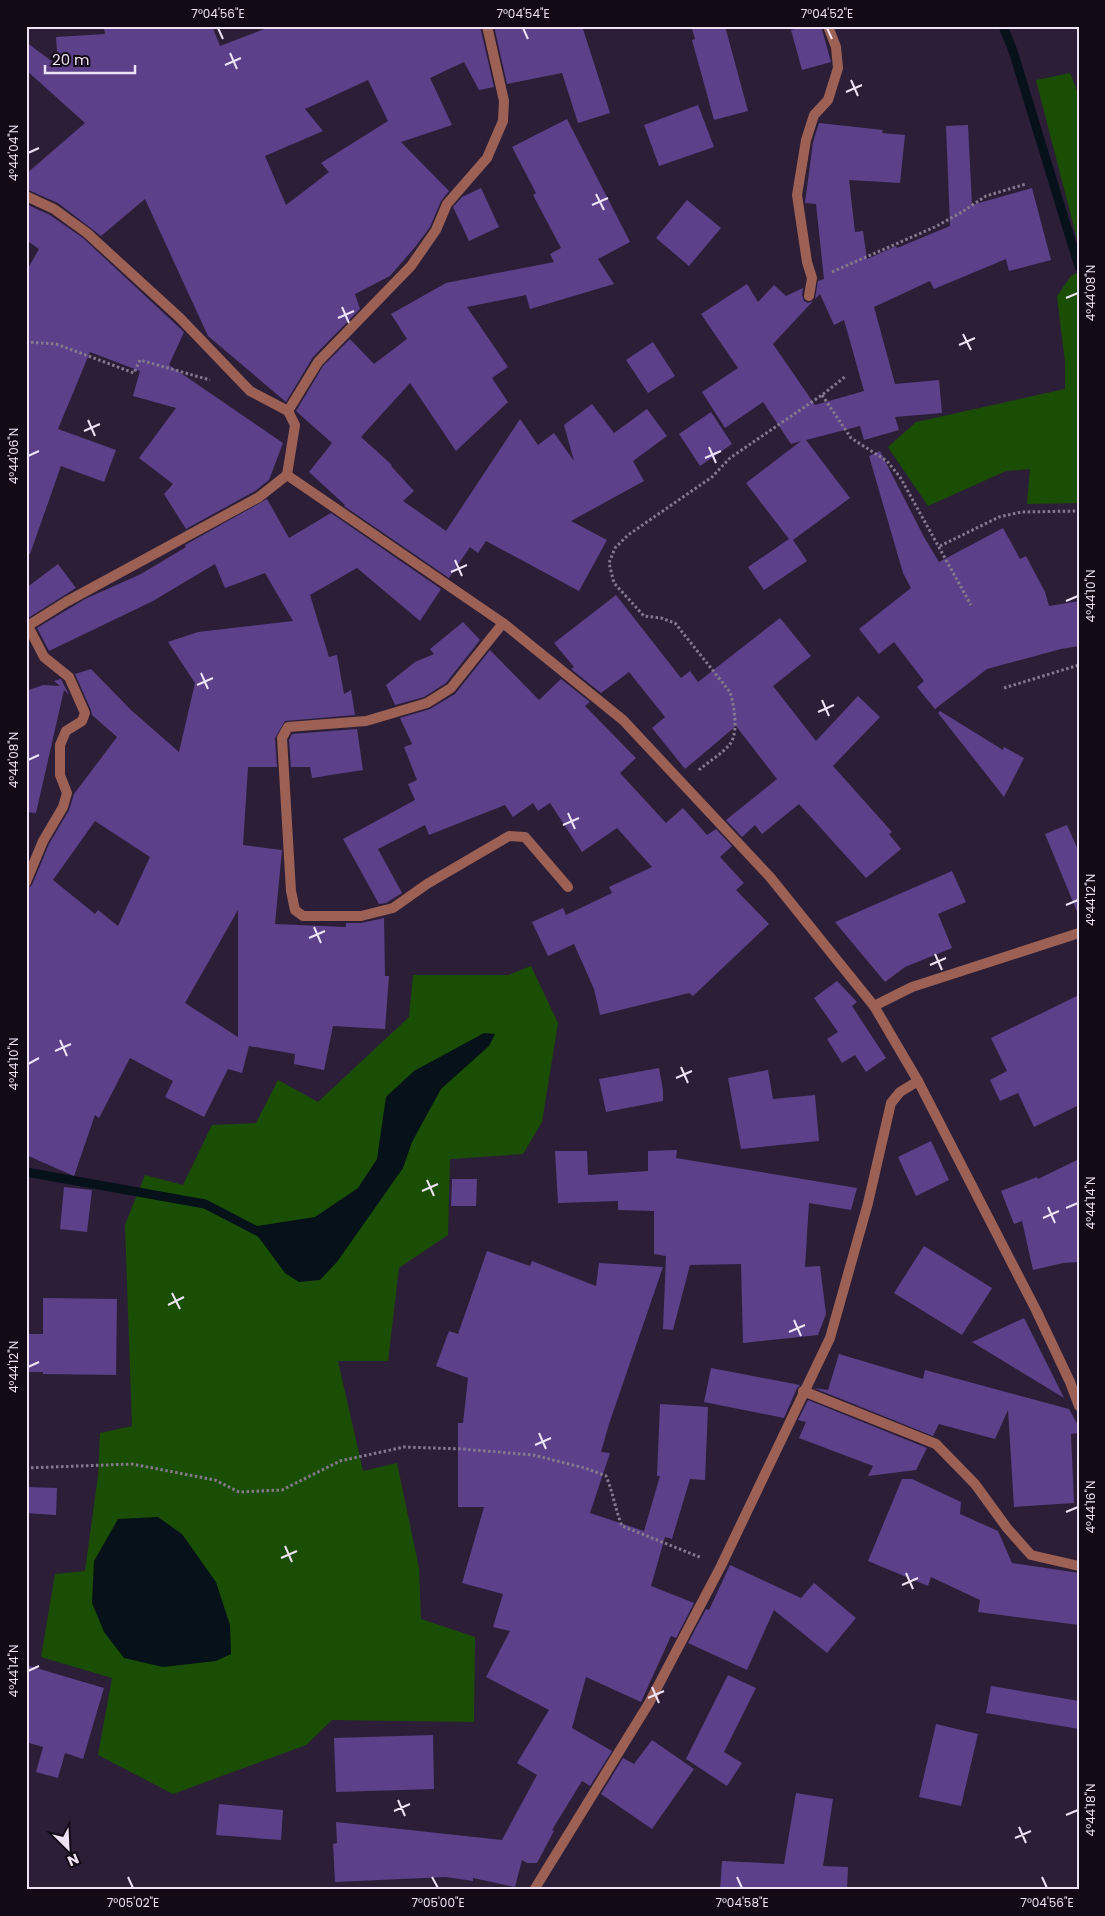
<svg xmlns="http://www.w3.org/2000/svg" width="1105" height="1916" font-family="Poppins,sans-serif">
<style>
.green{fill:#1a4e04}
.water{fill:#061119}
.lines{fill:none;stroke-linecap:round;stroke-linejoin:round}
.stream{stroke:#061119;stroke-width:9}
.building{fill:#5c4089;fill-rule:evenodd}
.path{stroke:#85798e;stroke-width:3;stroke-dasharray:2.5 2.5;stroke-linecap:butt}
.lane{stroke:#9c6154;stroke-width:10}
.street{stroke:#9c6154;stroke-width:10}
.ticks{fill:none;stroke:#ede3f4;stroke-width:2}
.neatline{fill:none;stroke:#ede3f4;stroke-width:2}
.ticks-label{font-size:12px;text-anchor:middle;fill:#ede3f4}
</style>
<rect width="100%" height="100%" fill="#2d1e37"/>
<g class="green">
<path d="M1070 73 1079 96V247L1036 80Z"/>
<path d="M1079 272V503L1027 504 1030 469 1006 471 928 506 888 447 916 422 1065 389V362L1057 296 1071 276Z"/>
<path d="M531 966 558 1023 542 1122 523 1154 450 1159 448 1235 399 1268 388 1361H338L363 1471 397 1463 419 1568 421 1619 475 1637 474 1722 332 1720 306 1745 173 1794 98 1755 112 1678 41 1657 55 1574 85 1571 98 1476 100 1433 132 1426 125 1225 145 1175 183 1185 212 1125 256 1123 278 1080 318 1102 409 1017 413 975H508Z"/>
</g>
<g class="water">
<path d="M484 1033 495 1034 489 1046 441 1089 412 1142 403 1168 337 1262 320 1280 299 1282 285 1273 251 1227 315 1217 358 1188 377 1159 386 1097 414 1071Z"/>
<path d="M158 1517 182 1534 216 1582 230 1625 231 1654 216 1661 163 1667 124 1658 104 1632 92 1603 94 1561 118 1519Z"/>
</g>
<g class="lines">
<g class="stream">
<path d="M1003 26 1013 51 1079 267"/>
<path d="M26 1172 205 1204 259 1232"/>
</g>
</g>
<g class="building">
<path d="M126 26H212L220 46 272 26H480L494 87 479 90 464 62 430 78 452 125 401 142 449 191 441 201 430 227 416 246 390 276 355 294 360 309 313 357 286 402 208 336 145 199 101 236 58 203 26 189V174L85 123 26 70V42L58 66 56 37 105 34 104 28ZM368 80 388 121 321 163 329 172 286 205 265 156 323 131 305 109Z"/>
<path d="M494 26H582L610 113 578 123 562 73 507 84Z"/>
<path d="M691 26H725L748 111 714 120 692 40 695 39Z"/>
<path d="M805 26H821L831 62 802 70 791 30Z"/>
<path d="M698 105 714 147 659 166 644 125Z"/>
<path d="M567 119 630 242 598 259 614 284 530 309 526 295 467 307 508 367 492 378 508 402 456 451 410 383 361 437 392 465 391 466 414 491 403 501 446 531 520 419 538 445 554 433 574 461 564 425 592 404 614 433 647 409 667 436 633 461 644 481 571 521 607 540 579 591 486 541 478 553 470 547 449 578 344 506 345 505 309 472 332 443 296 411 323 366 350 339 374 364 407 339 391 314 446 283 554 262 550 254 561 248 533 195 536 193 512 147Z"/>
<path d="M819 123 883 130 882 133 905 135 900 183 849 180 855 232 863 231 867 259 896 246 897 248 950 226 946 126 968 125 972 205 1032 188 1051 260 1009 271 1006 259 934 289 930 281 874 307 895 384 939 380 942 413 895 417 899 430 864 440 860 426 806 440 850 498 793 540 807 561 764 590 748 567 789 539 746 483 801 441 791 444 763 402 725 428 702 392 738 368 701 314 747 284 758 302 774 285 786 296 803 288 802 295 804 301 808 303 813 301 773 344 815 405 864 391 844 320 834 325 820 294 815 299 818 281 824 279 816 204 805 203 813 142Z"/>
<path d="M481 188 499 227 469 241 453 207 462 197Z"/>
<path d="M687 200 721 228 689 266 656 238Z"/>
<path d="M26 204 50 215 83 238 184 332 169 365 283 443 269 480 255 491 186 529 164 494 173 484 139 458 176 408 133 396 140 371 90 352 58 429 116 450 104 482 61 466 30 554H26V272L39 249 26 240Z"/>
<path d="M653 342 675 376 648 393 626 360Z"/>
<path d="M711 412 732 444 700 466 679 434Z"/>
<path d="M880 451 924 537 939 562 1003 528 1020 559 1026 556 1045 592 1049 606 1079 601V646L1061 649 987 669 935 709 917 687 924 681 894 642 879 654 859 629 911 588 903 573 869 456Z"/>
<path d="M267 499 289 538 331 513 441 589 420 621 357 568 310 595 329 657 337 655 344 694 351 690 355 715 285 721 275 738 277 767H248L243 845 282 850 275 924 346 927V923H361L384 918 385 976H389L385 1029 333 1026 324 1070 294 1064 295 1054 249 1046 242 1073 228 1069 204 1117 165 1097 173 1081 130 1058 99 1118 95 1115 74 1176 26 1155V889L32 885 49 844 69 810 74 794 117 737 92 715 91 710 75 674 91 669 131 710 179 752 195 683 168 642 198 632 293 621 265 573 225 588 215 564 153 601 49 651 37 628 85 599 141 574 186 547 185 545ZM95 821 150 857 118 926 98 910 95 914 53 880ZM238 910V1037L185 1003Z"/>
<path d="M58 564 76 588 28 618 26 614V588Z"/>
<path d="M616 595 681 678 690 671 698 682 780 618 811 656 773 686 816 741 858 696 880 717 833 766 892 832 889 834 901 849 866 878 799 804 762 834 755 825 742 837 726 820 777 779 736 726 685 769 652 728 665 717 629 672 601 693 571 669 574 667 554 643Z"/>
<path d="M463 622 480 640 446 683 424 697 395 705 386 685 415 662 434 654 430 649Z"/>
<path d="M490 650 539 700 561 679 590 702 585 706 636 758 620 773 666 823 683 808 707 835 716 829 732 846 720 857 744 883 736 890 769 924 693 996 689 993 600 1015 594 989 574 944 548 956 532 922 563 908 566 915 612 893 609 887 652 867 617 828 582 852 550 803 538 811 533 803 513 817 505 805 429 835 425 825 378 849 402 893 386 903 379 904 343 839 415 800 408 784 417 780 404 747 412 744 400 718 430 709 455 694Z"/>
<path d="M61 679 69 695 64 690 36 813 26 812V691L43 685 60 686 54 681Z"/>
<path d="M940 711 1003 750 1004 747 1024 758 1004 797 938 713Z"/>
<path d="M357 729 363 770 312 778 310 767H291L289 740 292 734Z"/>
<path d="M1067 825 1079 852 1078 914 1045 834Z"/>
<path d="M952 871 966 902 938 914 952 948 905 967 885 982 835 922Z"/>
<path d="M837 981 857 1002 852 1006 886 1058 866 1072 855 1055 842 1063 827 1039 838 1032 814 998Z"/>
<path d="M1079 995V1105L1034 1127 1018 1093 1000 1101 990 1080 1007 1071 991 1038Z"/>
<path d="M659 1068 663 1090V1101L606 1112 599 1079Z"/>
<path d="M768 1070 773 1099 815 1095 819 1141 741 1149 728 1078Z"/>
<path d="M931 1141 949 1180 916 1196 898 1157Z"/>
<path d="M677 1150 676 1158 857 1188 851 1210 809 1203 805 1267 820 1266 826 1314 818 1335 743 1343 741 1264 690 1265 673 1330 663 1329 666 1256 654 1254V1211L618 1210V1201L558 1203 555 1151H587L588 1175 648 1171V1151Z"/>
<path d="M1079 1159V1262L1063 1263 1033 1270 1022 1221 1014 1224 1001 1191 1037 1177 1038 1179Z"/>
<path d="M452 1179H477L476 1206H451Z"/>
<path d="M64 1187 92 1190 87 1232 60 1229Z"/>
<path d="M924 1246 992 1288 962 1335 894 1293Z"/>
<path d="M487 1251 530 1266 532 1261 596 1286 599 1263 663 1267 609 1424 601 1452 610 1453 590 1513 644 1531 660 1476H657L660 1404 708 1407 705 1480 690 1479 672 1539 665 1537 651 1586 694 1603 676 1638 671 1636 641 1702 586 1677 572 1728 612 1751 590 1786 582 1781 552 1830 554 1831 537 1863H527L522 1860 515 1887 473 1878V1881L446 1877 335 1882 333 1844 337 1843 336 1822 502 1840 537 1775 517 1763 549 1710 486 1677 510 1631 493 1627 503 1594 462 1583 484 1507H458V1423H463L468 1378 436 1366 449 1331 458 1334Z"/>
<path d="M43 1298 117 1299 116 1375 43 1374V1372H26V1334H43Z"/>
<path d="M1024 1318 1064 1398 972 1342Z"/>
<path d="M839 1354 923 1379 925 1370 1069 1409 1079 1427V1433L1071 1434 1074 1503 1014 1507 1008 1410 995 1439 939 1424 933 1436 814 1388 828 1390Z"/>
<path d="M711 1368 758 1377 800 1385 797 1388 784 1418 704 1402Z"/>
<path d="M808 1400 927 1448 916 1470 868 1476 873 1466 799 1438 806 1422 798 1420Z"/>
<path d="M902 1479H912L961 1502 960 1514 998 1531 1012 1563 1079 1573V1625L978 1612 980 1600 931 1577 928 1586 868 1561Z"/>
<path d="M26 1487 57 1488 56 1515 26 1513Z"/>
<path d="M730 1565 801 1598 814 1583 856 1618 827 1653 774 1610 747 1670 688 1643 706 1609 709 1610Z"/>
<path d="M26 1665 104 1688 83 1759 65 1753 58 1778 36 1772 43 1747 26 1742Z"/>
<path d="M728 1675 756 1688 724 1752 742 1763 727 1786 686 1759Z"/>
<path d="M991 1686 1079 1701V1729L986 1713Z"/>
<path d="M936 1724 978 1734 961 1806 919 1797Z"/>
<path d="M433 1735 434 1789 336 1792 334 1738Z"/>
<path d="M652 1740 694 1769 652 1829 601 1794 623 1758 634 1764Z"/>
<path d="M796 1793 833 1799 823 1866 848 1867 847 1890H720L722 1861 784 1864Z"/>
<path d="M219 1804 283 1810 281 1840 216 1835Z"/>
</g>
<g class="lines">
<g class="path">
<path d="M832 272 935 227 962 212 986 196 1026 184"/>
<path d="M26 342 56 344 134 373 140 360 210 380"/>
<path d="M822 395 851 438 887 461 900 477 971 605"/>
<path d="M940 546 999 517 1021 512 1079 511"/>
<path d="M1004 688 1079 665"/>
<path d="M699 770C708 762 722 754 730 744 739 732 734 705 730 692L675 623 661 618 644 616 614 583 609 563 615 548 628 535 712 477 730 458 822 395 846 376"/>
<path d="M26 1468 132 1464 215 1480 239 1492 282 1490 340 1461 404 1447 462 1449 533 1455 585 1468 606 1476C613 1492 615 1509 622 1526L702 1558"/>
</g>
<g class="lane">
<path d="M26 196 54 209 87 233 180 318 250 391 288 411 295 425 287 475 503 623 623 720 770 877 874 1006 918 1081"/>
<path d="M809 296 812 278 807 262 797 195 806 140 814 115 828 100 838 68 836 47 828 26"/>
<path d="M288 411 318 362 411 266 436 230 447 204 487 158 503 121 504 101 487 26"/>
<path d="M503 623 451 688 427 703 366 721 288 727 282 738 291 891 295 910 303 916H361L393 908 427 884 509 836 525 837 568 887"/>
<path d="M26 627 66 602 259 497 287 475"/>
<path d="M26 882 43 841 63 807 67 793 60 775V745L66 731 82 721 85 713 69 677 44 657 28 626"/>
<path d="M874 1006 912 987 1079 933"/>
</g>
<g class="street">
<path d="M803 1391 936 1444 975 1484 1007 1528 1031 1555 1079 1566"/>
<path d="M534 1890 649 1703 721 1566 830 1338 868 1203 891 1103 900 1092 918 1081 1036 1310 1070 1382 1079 1406"/>
</g>
</g>
<path class="ticks" d="M218 28 223 39M523 28 528 39M827 28 832 39M230 53 237 69M225 65 241 58M851 80 858 96M846 92 862 85M28 153 39 148M596 194 604 210M592 205 608 198M1066 298 1078 293M342 307 349 323M338 318 354 311M963 334 971 350M959 345 975 338M88 420 95 436M84 431 100 424M709 447 716 463M28 456 39 451M705 458 721 451M455 560 462 576M451 572 467 565M1066 601 1078 596M201 673 208 689M197 685 213 678M822 700 829 716M818 712 834 705M28 760 39 755M568 813 575 829M563 825 579 818M1066 905 1078 900M314 927 321 943M309 938 325 931M935 954 942 970M930 965 946 958M60 1040 67 1056M55 1051 71 1044M28 1064 39 1058M681 1067 688 1083M676 1078 692 1071M427 1180 434 1196M422 1191 438 1184M1048 1207 1055 1223M1066 1208 1078 1203M1043 1218 1059 1211M172 1293 180 1309M168 1305 184 1297M794 1320 801 1336M789 1332 805 1325M28 1367 39 1362M539 1433 546 1449M535 1445 551 1438M1066 1512 1078 1507M285 1546 292 1562M281 1558 297 1551M906 1573 913 1589M902 1585 918 1578M28 1671 39 1666M652 1687 659 1703M648 1698 664 1691M398 1800 405 1816M394 1811 410 1804M1066 1815 1078 1810M1019 1827 1026 1843M1015 1838 1031 1831M128 1877 133 1888M432 1877 438 1888M737 1877 742 1888M1042 1877 1047 1888"/>
<rect width="1105" height="1916" fill="none" stroke="#120b16" stroke-width="55"/>
<g transform="translate(68 1848) rotate(156)" stroke="#120b16" stroke-width="4" paint-order="stroke">
<path d="M0-4L9 19L0 12L-9 19Z" fill="#ede3f4"/>
<text y="-8" font-size="14" font-weight="bold" text-anchor="middle" fill="#ede3f4">N</text>
</g>
<path d="M45 65v8h90v-8" fill="none" stroke="#ede3f4" stroke-width="2.5"/>
<text x="52" y="65" font-size="15" fill="#ede3f4" stroke="#120b16" stroke-width="4" paint-order="stroke">20 m</text>
<rect x="28" y="28" width="1050" height="1860" class="neatline"/>
<g class="ticks-label">
<text x="218" y="18">7°04'56"E</text>
<text x="523" y="18">7°04'54"E</text>
<text x="827" y="18">7°04'52"E</text>
<text transform="translate(14 153) rotate(-90)" y="4">4°44'04"N</text>
<text transform="translate(1091 293) rotate(-90)" y="4">4°44'08"N</text>
<text transform="translate(14 456) rotate(-90)" y="4">4°44'06"N</text>
<text transform="translate(1091 596) rotate(-90)" y="4">4°44'10"N</text>
<text transform="translate(14 760) rotate(-90)" y="4">4°44'08"N</text>
<text transform="translate(1091 900) rotate(-90)" y="4">4°44'12"N</text>
<text transform="translate(14 1064) rotate(-90)" y="4">4°44'10"N</text>
<text transform="translate(1091 1203) rotate(-90)" y="4">4°44'14"N</text>
<text transform="translate(14 1367) rotate(-90)" y="4">4°44'12"N</text>
<text transform="translate(1091 1507) rotate(-90)" y="4">4°44'16"N</text>
<text transform="translate(14 1671) rotate(-90)" y="4">4°44'14"N</text>
<text transform="translate(1091 1810) rotate(-90)" y="4">4°44'18"N</text>
<text x="133" y="1907">7°05'02"E</text>
<text x="438" y="1907">7°05'00"E</text>
<text x="742" y="1907">7°04'58"E</text>
<text x="1047" y="1907">7°04'56"E</text>
</g>
</svg>
